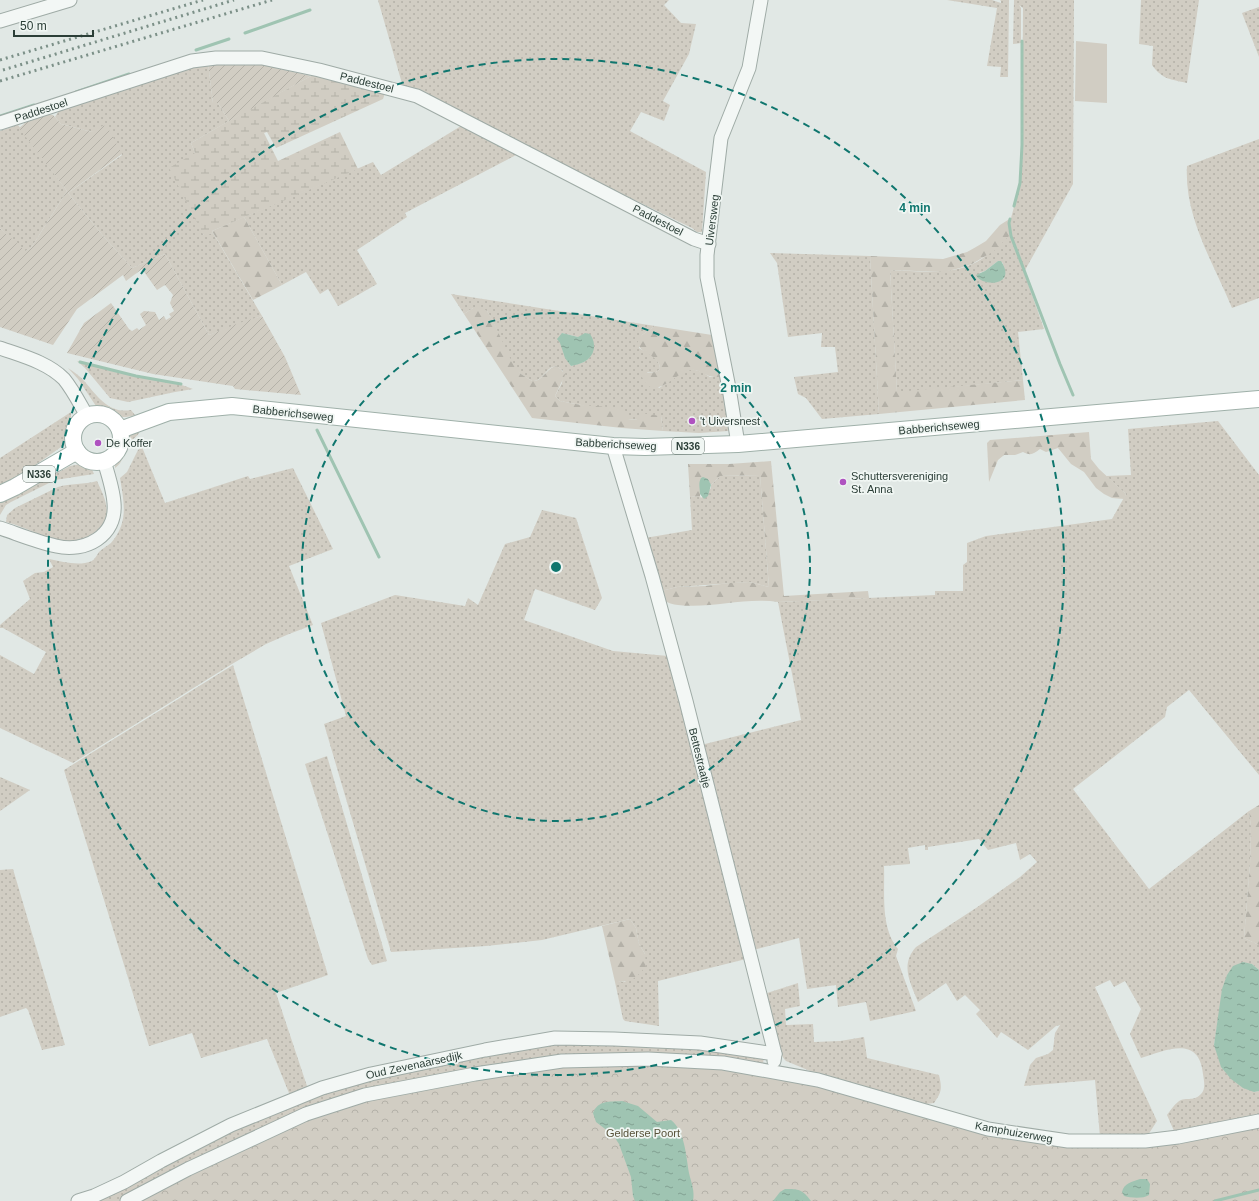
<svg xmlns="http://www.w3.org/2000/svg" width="1259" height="1201" font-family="Arial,sans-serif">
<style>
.grass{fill:url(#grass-dots);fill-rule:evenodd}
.forest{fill:url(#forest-firs)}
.wetland{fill:url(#wetland-marsh)}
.park{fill:url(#park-crowns)}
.garden{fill:url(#garden-furrows)}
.pitch{fill:#d1cdc3}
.water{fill:url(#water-ripples)}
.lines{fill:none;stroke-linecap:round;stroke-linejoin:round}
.stream{stroke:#9fc4b2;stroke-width:3}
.minor-casing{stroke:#9faba6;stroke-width:15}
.major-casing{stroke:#9fb0a9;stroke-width:18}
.minor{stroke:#f3f7f5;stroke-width:13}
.major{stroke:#fff;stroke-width:16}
.rail{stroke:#7c9088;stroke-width:3;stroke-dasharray:2 4;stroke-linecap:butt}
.ring{fill:none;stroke:#0f766e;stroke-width:2;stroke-dasharray:7 5}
.poi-dot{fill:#af52c0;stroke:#f0f6f3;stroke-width:1.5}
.labels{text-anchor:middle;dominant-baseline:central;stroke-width:3.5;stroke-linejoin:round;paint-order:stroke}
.shield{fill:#f0f6f3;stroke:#66756f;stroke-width:1}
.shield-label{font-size:10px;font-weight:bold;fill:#2b3e37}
.street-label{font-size:11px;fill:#2b3e37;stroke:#f0f6f3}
.poi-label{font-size:11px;fill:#2b3e37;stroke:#f0f6f3;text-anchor:start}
.park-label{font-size:11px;fill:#585239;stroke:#f0f6f3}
.centre{fill:#0f766e;stroke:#f0f6f3;stroke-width:2}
.ring-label{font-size:12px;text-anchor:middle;font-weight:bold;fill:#0f766e;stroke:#f0f6f3;stroke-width:3.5;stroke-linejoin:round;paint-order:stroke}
</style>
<defs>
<pattern id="grass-dots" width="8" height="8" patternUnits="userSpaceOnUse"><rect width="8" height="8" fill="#d1cdc3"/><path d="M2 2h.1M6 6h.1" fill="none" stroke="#b4b1a8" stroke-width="1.8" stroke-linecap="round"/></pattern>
<pattern id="forest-firs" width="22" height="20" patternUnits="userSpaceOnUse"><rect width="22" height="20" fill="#d1cdc3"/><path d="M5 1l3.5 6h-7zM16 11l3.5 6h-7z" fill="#b4b1a8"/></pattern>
<pattern id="wetland-marsh" width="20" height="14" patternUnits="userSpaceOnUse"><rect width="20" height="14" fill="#d1cdc3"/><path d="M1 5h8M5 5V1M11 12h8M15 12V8" fill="none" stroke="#b4b1a8"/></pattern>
<pattern id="park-crowns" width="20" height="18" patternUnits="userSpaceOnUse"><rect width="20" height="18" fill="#d1cdc3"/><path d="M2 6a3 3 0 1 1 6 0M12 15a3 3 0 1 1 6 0" fill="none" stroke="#b4b1a8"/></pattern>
<pattern id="garden-furrows" width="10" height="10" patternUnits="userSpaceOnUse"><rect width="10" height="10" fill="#d1cdc3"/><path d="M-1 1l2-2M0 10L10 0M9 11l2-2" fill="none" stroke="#b4b1a8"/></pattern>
<pattern id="water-ripples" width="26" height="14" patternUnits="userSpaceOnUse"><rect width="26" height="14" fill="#9fc4b2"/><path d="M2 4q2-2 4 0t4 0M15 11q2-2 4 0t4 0" fill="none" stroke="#82a192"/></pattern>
</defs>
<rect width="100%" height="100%" fill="#e1e8e5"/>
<g class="grass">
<path d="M378 0H669L664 5 681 23 696 24 689 54 663 101 670 105 664 121 641 112 630 131 706 172 702 232H697L692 228 403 87Z"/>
<path d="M947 0H992L1001 3V1L1000 0H1009L1008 77H1000L1001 67 987 66 997 8Z"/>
<path d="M1014 0H1074L1073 184 1024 272 1044 329 1018 332 1023 380 897 393 890 270C920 271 957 277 983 258 993 250 1001 241 1011 234V218L1020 185 1022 172 1023 8 1019 5 1021 8V43L1013 44ZM998 261 1003 263 1004 279 979 273 985 271Z"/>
<path d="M1141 0H1199L1187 83C1170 79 1163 80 1152 65L1153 46 1139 44Z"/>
<path d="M1259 7V57L1242 13Z"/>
<path d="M208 63 213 103H218L229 121 191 143 195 153 203 235 213 233 262 316 209 335 165 254 132 268 104 237 68 193 122 155 106 129 92 132 61 124 55 117 60 109 135 83Z"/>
<path d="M18 125 67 191 31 248 24 252 0 228V131Z"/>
<path d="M461 126 518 154 405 213 407 217 357 250 377 284 344 303 338 306 328 289 320 294 306 272 282 285 244 217 373 162 381 175Z"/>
<path d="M1259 139V298L1232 308C1213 262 1184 217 1187 166Z"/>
<path d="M770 253 870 256 879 414 822 419 806 398 798 394 794 377 838 372 835 347H821L822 333 788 337 777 263Z"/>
<path d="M451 294 655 326 642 335 639 348C648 353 660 358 660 369L656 372H647L659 388 683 372 692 369 702 372 710 377H721L731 427 728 431 699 433 663 431 661 416 638 420 628 419 581 405 560 401 555 396 562 383 563 371C551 359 547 374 539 379 537 381 534 381 532 381 529 379 525 377 521 374 506 361 499 329 487 311L473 308 464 314ZM562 333 578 337 591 356 584 362 571 366C564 355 559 346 562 333Z"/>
<path d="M77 361 138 377 179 384 193 389 175 392 128 402 110 398 85 368Z"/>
<path d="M68 368C74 372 80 376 85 382 98 397 109 414 131 410L135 415C116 421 114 412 98 409L78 379Z"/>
<path d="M71 412V422L68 427 64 445 24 473 0 487V458Z"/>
<path d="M1218 421 1259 475V775L1189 690 1167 707 1165 717 1073 789 1149 889 1249 811 1251 827 1250 864 1244 938 1259 945V970L1252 964 1218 1020 1214 1045 1254 1092 1259 1091V1115L1181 1131H1174L1167 1115C1170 1111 1176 1102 1181 1100 1188 1097 1193 1102 1201 1094 1206 1089 1204 1081 1203 1074 1199 1034 1165 1051 1141 1058L1130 1034 1141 1009 1125 981 1114 987 1110 980 1095 987 1157 1121 1148 1135 1100 1137 1095 1080 1024 1086 1030 1065 1036 1058 1048 1054 1053 1050 1055 1033 1060 1025 1056 1026 1028 1050 1001 1032 997 1038 976 1014 980 1010 965 995 957 1001 946 983 918 1002C910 982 900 965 916 947L976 908 1020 877 1037 862 1030 854 1020 860 1016 843 988 850 979 839 928 847V850H925V845L908 848 910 864 884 866C885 893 880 927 898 949L896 956 916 1011 870 1021 866 1002 838 1007 836 985 807 989 799 938 753 950 701 745 801 720 778 602 935 595V591H963V565L967 562V543L986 536 1112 519 1126 494 1106 476 1131 475 1128 429Z"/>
<path d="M140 430C139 436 134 437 130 443 124 451 124 462 115 468V460L122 450 124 440 132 434Z"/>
<path d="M142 447 165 503 248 476 250 479 293 468 333 549 289 566 313 625 289 634 266 644 232 664 73 763 0 728V655L34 674 46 652 3 628H0V625L30 599 23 581 35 573 44 572 53 567 49 559C61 561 73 565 85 563 95 561 94 559 99 552 102 549 107 546 111 543 129 522 124 503 120 478L127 472 138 450Z"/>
<path d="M81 464 91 467 94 474 55 480 11 502 6 505 0 515V500L48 478 70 466Z"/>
<path d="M760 475 769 587 749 582 677 587 661 591 645 538 692 530 690 497 700 496 701 498 711 488V485L720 476Z"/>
<path d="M97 481C104 496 114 515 99 529 69 556 37 530 6 522L7 515 15 508 58 487C70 483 84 485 97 481Z"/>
<path d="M542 510 576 518 602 598 595 610 535 589 524 620 613 651 668 656 746 959 658 981 659 1026 625 1021 623 1019 615 982H625L645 954 639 944 636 928 630 919 542 940 486 946 391 952 324 724 346 716 321 623 395 595 465 606 468 598 478 605 505 544 530 537Z"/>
<path d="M233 665 328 975 276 993 309 1092 291 1098 267 1039 201 1058 192 1033 149 1046 64 770Z"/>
<path d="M327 756 387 961 372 965 368 959 305 764Z"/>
<path d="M0 777 30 790 0 811Z"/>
<path d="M13 869 65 1045 42 1050 28 1010 26 1008 0 1017V870Z"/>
<path d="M798 983 800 1006 785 1009 786 1025 813 1024 814 1042 840 1041 864 1037 867 1058 939 1075C942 1088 942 1092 934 1103L926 1104 827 1078 786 1061C775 1050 768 1010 764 994Z"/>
<path d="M595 1043 672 1044 764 1058 763 1063 759 1065 220 1150 119 1201H91L230 1131 294 1104 382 1075 455 1060 544 1046Z"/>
</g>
<g class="forest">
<path d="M244 217 282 285 253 300 212 231Z"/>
<path d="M1011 218V234L994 251 972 264 960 268 944 272 890 270 897 392 1023 380 1025 400 879 414 870 256 943 259 967 252 976 247 986 241 1000 225Z"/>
<path d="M479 307 487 311 492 319 512 362 521 374 532 381C534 381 536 381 538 380 548 374 554 356 565 375L555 396 560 401 581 405 621 408 627 412 628 419 637 420 640 413 661 416 663 431 622 428 532 418 464 314 473 308Z"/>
<path d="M655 326 712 335 721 377C717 377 712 377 709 376 703 374 697 369 691 370 675 372 654 404 642 377L643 373 656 372 660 369C660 355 642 355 637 343L642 335Z"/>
<path d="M1089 432 1091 459 1099 469 1126 494 1124 499 1112 498 1104 494 1096 488 1084 472 1071 464 1058 448 1046 452 1040 449C1033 454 1031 456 1023 452L1015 455H1004L998 460 989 482 987 443 990 440Z"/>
<path d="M771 461 784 596 868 591 869 598 778 602C745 597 711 609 678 605 673 605 668 602 663 601L661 591 677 587 704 586 730 583 749 582 769 587 760 475 720 476 711 485 708 479 700 485V496L690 497 688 464H729Z"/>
<path d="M1259 805V945L1244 938 1250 864 1251 827 1249 811Z"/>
<path d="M630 919 636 928 639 944 645 954 646 966C635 979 632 982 615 982L602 926Z"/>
</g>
<path class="wetland" d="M313 75 386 90 383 99 276 148 267 132 264 133 278 161 340 132 358 169 212 231 213 233 204 236 169 168 195 153 191 143 251 108Z"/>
<path class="park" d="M651 1064 715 1068 805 1083 1050 1144 1259 1126V1201H138L308 1119 361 1102 421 1088 569 1065Z"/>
<g class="garden">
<path d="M258 61 263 65 311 76 229 121 218 103H213L208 63Z"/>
<path d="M44 114 53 115 61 124 92 132 104 125 106 129 108 128 122 154 68 193 104 237 132 268 165 254 209 335 239 323 262 316 285 357 301 395 235 389 233 386 226 385 153 374 67 353 84 323 111 303 129 329 132 331 137 328 139 330 146 325 140 314 144 311 155 312 159 320 164 316 166 320 171 317 169 314 174 311 170 303 173 295 165 285 157 290 142 269 126 281 123 275 77 309 53 345 0 327V228L25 251 31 248 67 191 19 128 24 124 26 120Z"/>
</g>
<path class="pitch" d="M1076 41 1107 44V103L1075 101Z"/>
<g class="water">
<path d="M998 261H1001C1018 287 981 287 976 275L985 271Z"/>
<path d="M562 333 578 337 585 333 590 334C597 344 595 356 584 362 580 364 575 365 571 366L565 358 560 343 557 339Z"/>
<path d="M703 477 708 479 711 485 708 496 704 499 700 494C700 488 698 483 701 478Z"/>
<path d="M1243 962 1252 964 1259 970V1091L1254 1092 1243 1088 1231 1079 1221 1067 1214 1045 1222 989 1227 975 1233 966Z"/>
<path d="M622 1101 638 1106 657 1122 671 1120C685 1131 686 1156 689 1173 691 1182 695 1191 693 1201H635L633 1196 631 1177 619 1144 613 1135 596 1122 593 1113C598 1100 609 1102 622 1101Z"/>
<path d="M1140 1179H1147L1150 1184 1149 1195C1143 1199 1131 1198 1124 1196L1122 1192C1124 1183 1132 1182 1140 1179Z"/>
<path d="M785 1189C799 1189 802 1189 811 1201H773L780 1192Z"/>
</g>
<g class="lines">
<g class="stream">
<path d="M245 33 310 10"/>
<path d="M196 50 229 39"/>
<path d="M76 92 129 74"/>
<path d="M0 116 34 105"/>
<path d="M1014 206 1020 183 1022 145V41"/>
<path d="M1010 219 1009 223 1011 236 1060 364 1073 395"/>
<path d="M80 362 136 376 181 384"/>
<path d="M317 430 379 557"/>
<path d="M1215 1201 1259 1190"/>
</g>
<defs>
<g id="minor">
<path d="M0 21 70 0"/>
<path d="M0 123 192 61 216 58H262L319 70 417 96 694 239 709 244"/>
<path d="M0 348C22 356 47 362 64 379 73 390 80 404 87 416"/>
<path d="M738 444 729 388 707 277V255L721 138 749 68 761 0"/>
<path d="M613 446 652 576 686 701 775 1054 774 1061"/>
<path d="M0 528C18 534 37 542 56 546 85 553 117 536 114 503 113 489 108 474 104 461"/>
<path d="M78 1201 94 1196 124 1182 161 1161 231 1125 322 1088 371 1074 485 1050 555 1038 614 1039 700 1043 775 1054"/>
<path d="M127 1201 188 1169 306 1114 365 1095 475 1074 562 1061 648 1059 723 1063 818 1080 988 1129 1068 1141H1145L1178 1137 1259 1121"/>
</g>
<g id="major">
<circle cx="97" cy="438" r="24"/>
<path d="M120 430 169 412 232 406 613 446 645 447 738 444 1259 399"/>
<path d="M0 494 15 487 77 451"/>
</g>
</defs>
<use href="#minor" class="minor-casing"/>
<use href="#major" class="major-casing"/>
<use href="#minor" class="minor"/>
<use href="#major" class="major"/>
<g class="rail">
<path d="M0 60 203 0"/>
<path d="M3 70 234 0"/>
<path d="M0 81 272 0"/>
</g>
</g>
<g class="ring">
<circle cx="556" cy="567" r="254"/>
<circle cx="556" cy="567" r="508"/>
</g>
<g class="poi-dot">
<circle cx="692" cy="421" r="4"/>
<circle cx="98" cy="443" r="4"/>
<circle cx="843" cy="482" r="4"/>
</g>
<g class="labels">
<g class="shield">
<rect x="672" y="438" width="32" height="16" rx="3"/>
<rect x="23" y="466" width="32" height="16" rx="3"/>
</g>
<g class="shield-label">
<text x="688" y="446">N336</text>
<text x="39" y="474">N336</text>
</g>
<g class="street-label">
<text transform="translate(367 82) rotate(14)">Paddestoel</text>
<text transform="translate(41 110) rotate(-18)">Paddestoel</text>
<text transform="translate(658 220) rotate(27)">Paddestoel</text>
<text transform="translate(712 220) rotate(-83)">Uiversweg</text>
<text transform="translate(293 413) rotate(6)">Babberichseweg</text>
<text transform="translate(939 427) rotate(-5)">Babberichseweg</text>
<text transform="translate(616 444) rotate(3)">Babberichseweg</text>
<text transform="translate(700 758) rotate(76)">Bettestraatje</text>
<text transform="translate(414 1065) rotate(-12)">Oud Zevenaarsedijk</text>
<text transform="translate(1014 1132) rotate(10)">Kamphuizerweg</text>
</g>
<g class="poi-label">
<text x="700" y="421">'t Uiversnest</text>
<text x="106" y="443">De Koffer</text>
<text x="851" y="476">Schuttersvereniging<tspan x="851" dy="13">St. Anna</tspan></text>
</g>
<g class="park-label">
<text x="643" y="1133">Gelderse Poort</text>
</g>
</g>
<circle cx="556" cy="567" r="6" class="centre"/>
<g class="ring-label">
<text x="915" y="212">4 min</text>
<text x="736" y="392">2 min</text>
</g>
<path d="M14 30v6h79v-6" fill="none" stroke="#2b3e37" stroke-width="2"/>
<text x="20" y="30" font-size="12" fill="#2b3e37" stroke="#f0f6f3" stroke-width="3" paint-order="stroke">50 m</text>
</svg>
